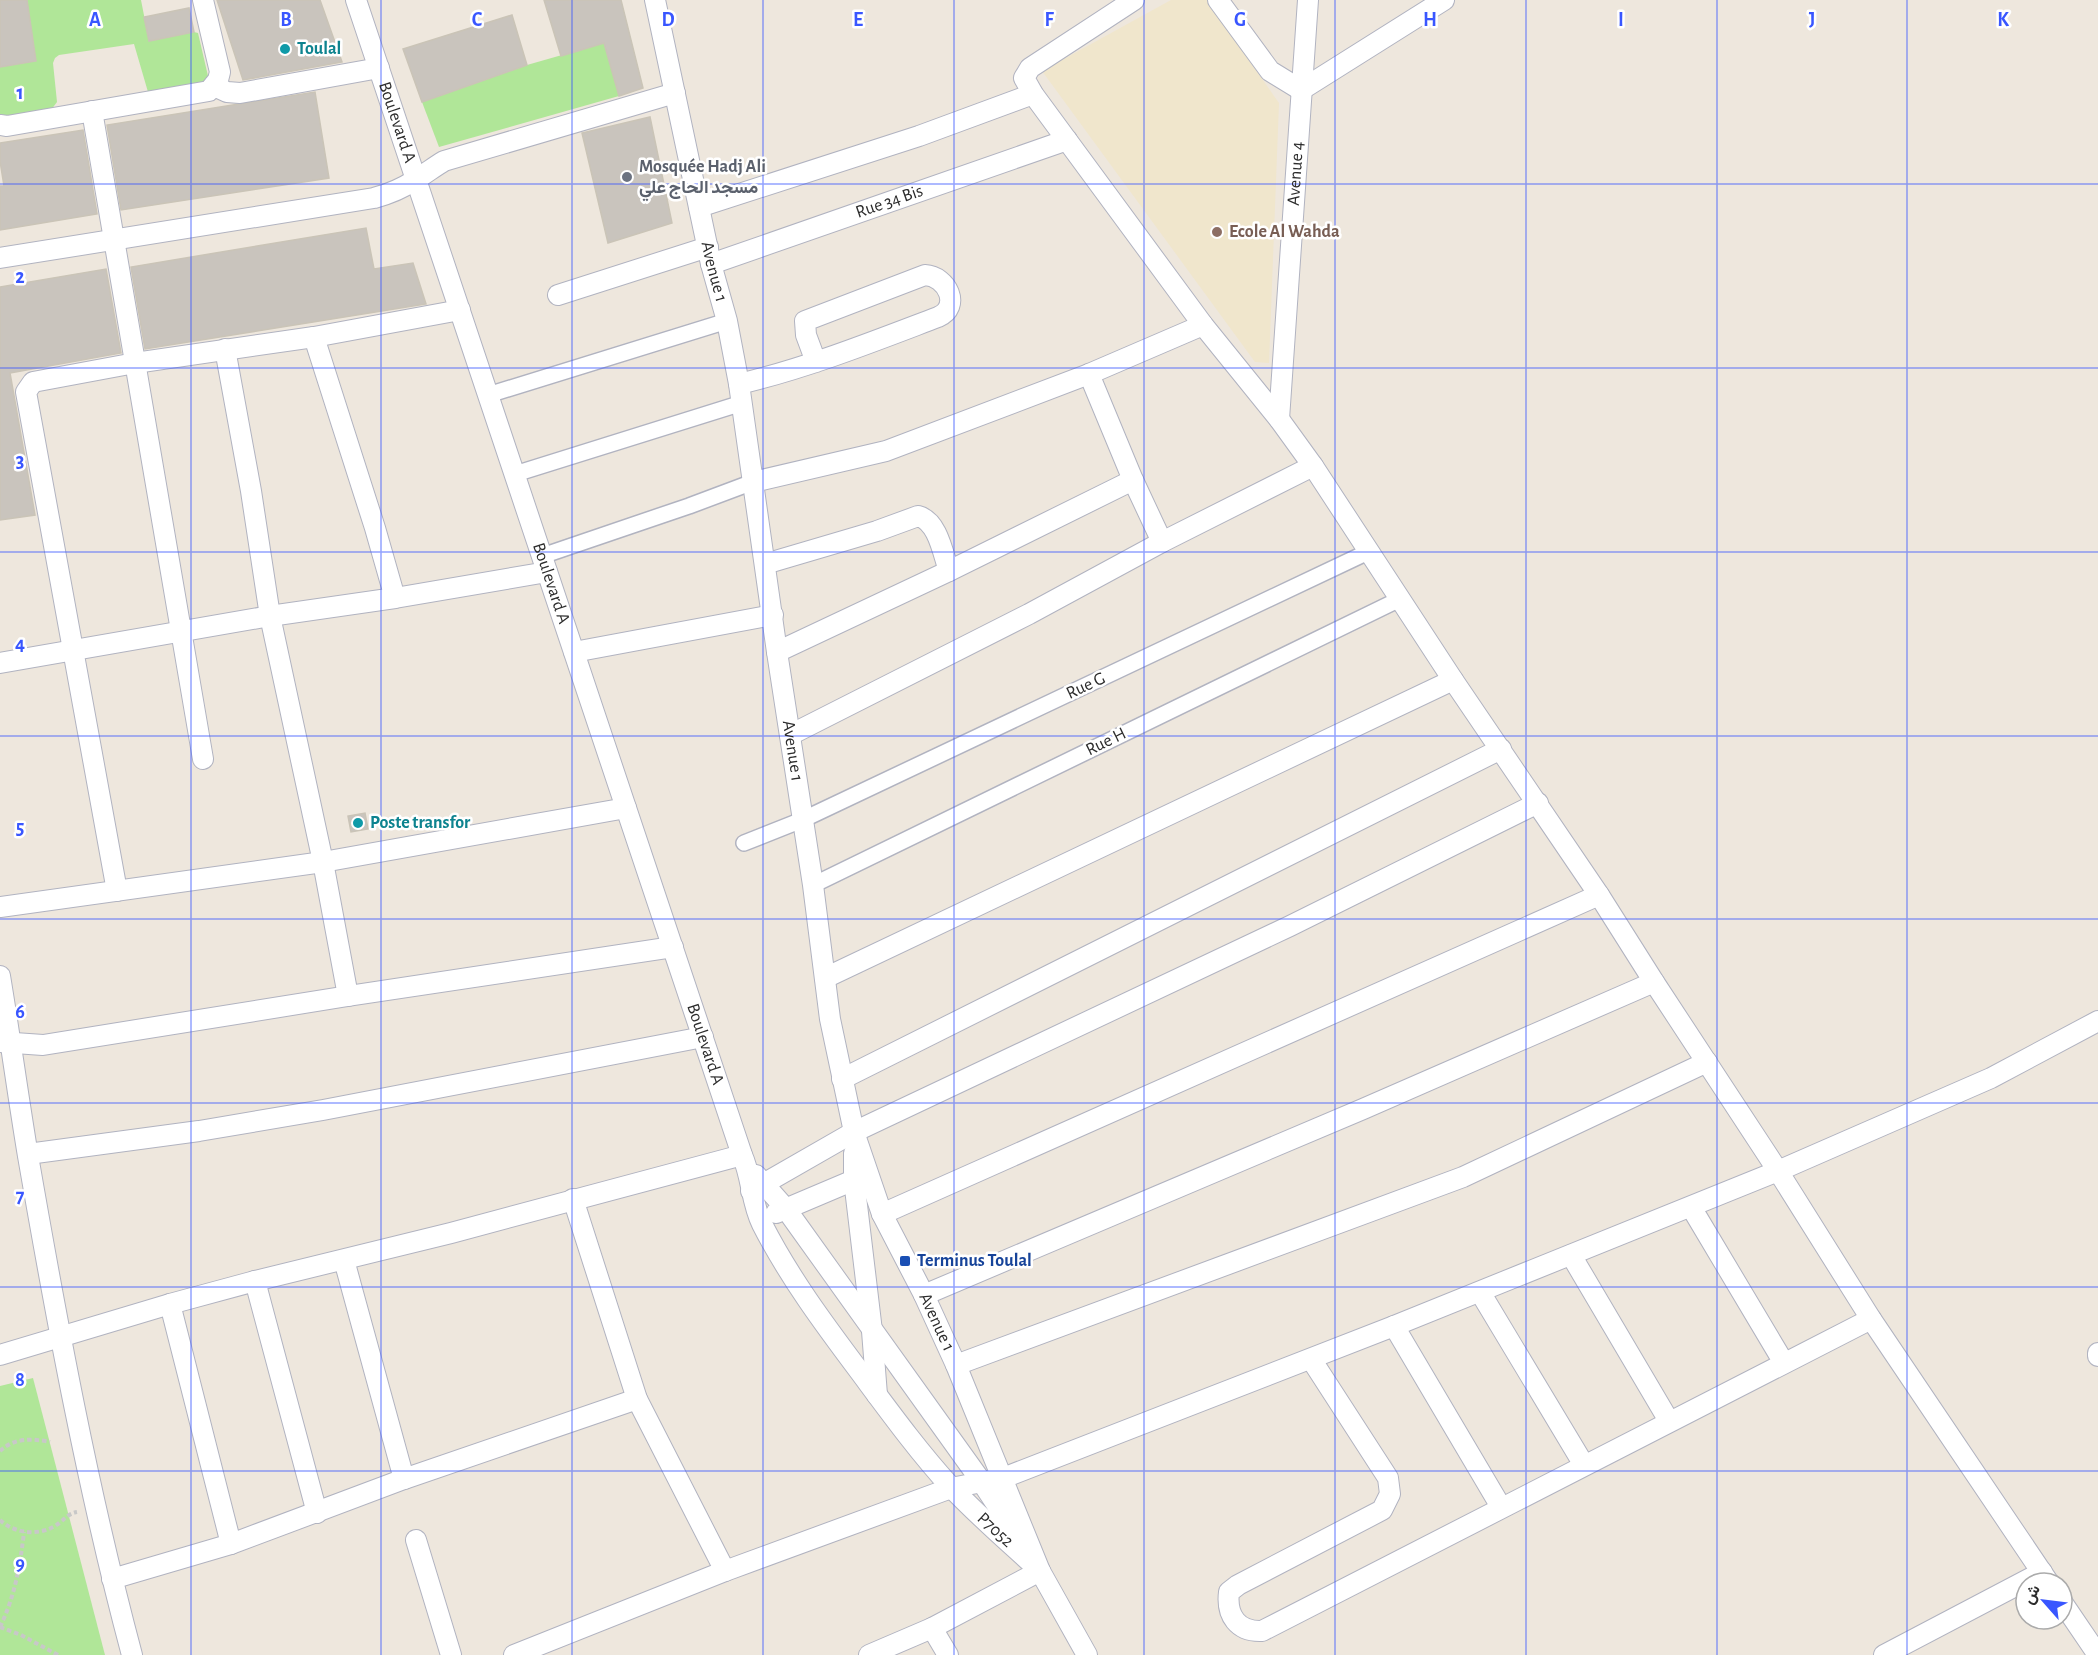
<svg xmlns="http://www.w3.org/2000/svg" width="2098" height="1655" font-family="'Alegreya Sans',Vazirmatn,sans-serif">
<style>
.education{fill:#f0e6cc}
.green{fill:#b0e698}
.building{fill:#c9c4bd;stroke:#cac4b7;stroke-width:1.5}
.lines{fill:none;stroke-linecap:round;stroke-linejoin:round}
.pedestrian-casing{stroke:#b1b3c0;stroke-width:18}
.minor-casing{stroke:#b1b3c0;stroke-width:22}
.path{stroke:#c8c8c8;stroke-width:4;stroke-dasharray:4.5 3;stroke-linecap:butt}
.pedestrian{stroke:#fff;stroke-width:15}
.minor{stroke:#fff;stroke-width:20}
.grid{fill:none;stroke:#3956ff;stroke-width:1.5;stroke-opacity:0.55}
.culture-dot{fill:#0f9aa8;stroke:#fff;stroke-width:2}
.worship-dot{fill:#6b7280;stroke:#fff;stroke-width:2}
.education-dot{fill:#8d6e63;stroke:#fff;stroke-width:2}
.transit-dot{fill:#1a4fb4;stroke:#fff;stroke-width:2}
.labels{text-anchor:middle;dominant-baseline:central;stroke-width:5;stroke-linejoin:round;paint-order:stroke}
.culture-label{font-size:18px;font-weight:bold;fill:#0d838f;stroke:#fff;text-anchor:start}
.street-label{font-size:18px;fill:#2c2c2c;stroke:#fff}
.worship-label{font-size:18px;font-weight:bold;fill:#5b616d;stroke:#fff;text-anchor:start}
.education-label{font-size:18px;font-weight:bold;fill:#785e54;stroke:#fff;text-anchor:start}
.transit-label{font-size:18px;font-weight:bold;fill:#164399;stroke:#fff;text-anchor:start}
.grid-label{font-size:20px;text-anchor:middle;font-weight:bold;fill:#3956ff;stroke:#fff;stroke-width:5;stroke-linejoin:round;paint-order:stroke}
</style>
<rect width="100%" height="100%" fill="#eee7dd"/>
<path class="education" d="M1171 0H1207L1279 103 1269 363 1255 362 1042 71Z"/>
<g class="green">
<path d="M27 0H141L149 41 194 32 198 33 208 76 202 84 148 92 134 44 59 55 55 58 53 63 57 102 51 110 3 117 0 116V67L36 61Z"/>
<path d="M604 43 619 96 439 147 422 102 527 65Z"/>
<path d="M33 1378 105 1655H0V1386Z"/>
</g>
<g class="building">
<path d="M0 0H27L36 61 0 67Z"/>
<path d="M217 0H320L342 62 243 80Z"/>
<path d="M544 0H621L643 88 619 96 604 43 561 56Z"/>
<path d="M189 8 194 32 149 41 144 17Z"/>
<path d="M512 15 527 65 422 102 403 49Z"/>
<path d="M315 92 329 178 121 210 107 125Z"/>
<path d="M650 117 672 223 608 243 582 133Z"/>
<path d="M83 130 97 214 0 230V186H4L0 161V143Z"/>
<path d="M366 228 374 269 413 263 426 304 145 349 131 267Z"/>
<path d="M106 269 121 353 10 373 35 515 0 520V287Z"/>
<path d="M365 813 368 829 351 832 348 816Z"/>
</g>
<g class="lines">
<defs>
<g id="pedestrian">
<path d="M488 395 727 321"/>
<path d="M515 474 742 403"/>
<path d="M542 556 689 506 753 482"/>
<path d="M744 843 802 820 1370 551"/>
<path d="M813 885 1400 599"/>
</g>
<g id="minor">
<path id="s1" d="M356 0 742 1155C752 1177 751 1202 762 1224 789 1277 824 1324 860 1372 889 1411 918 1451 950 1486 978 1516 1010 1543 1040 1571"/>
<path id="s2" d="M655 0 711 264 727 321 739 384 777 652 813 885 830 1019 854 1132 882 1214 924 1295 956 1365 1040 1571 1087 1655"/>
<path d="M1134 0 1030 68 1024 78 1033 94 1203 325 1279 419 1313 466 1453 680 1599 895 1654 982 1778 1171 1871 1319 2049 1583"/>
<path d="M1218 0 1270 71 1301 90 1444 0"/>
<path d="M214 86 227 92 240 93 379 68"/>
<path d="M92 111 203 759"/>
<path d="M0 125 7 126 209 91 218 80 220 72 203 0"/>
<path d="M699 207 919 136 1033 94"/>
<path d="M0 258 374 198C389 194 403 188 415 180 425 174 434 167 444 161L675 93"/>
<path id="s3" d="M711 264 1067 140"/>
<path d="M558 295 708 247"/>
<path d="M314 337 375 528 395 598"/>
<path d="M225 349 251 491 270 616 323 862 348 996"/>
<path d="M1089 374 1133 480 1162 542"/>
<path d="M739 384C807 368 872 342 938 317 962 307 947 276 925 275L805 321 806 335 816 362"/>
<path id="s4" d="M1279 419 1308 0"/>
<path d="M753 482 886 451 1089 374 1203 325"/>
<path d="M765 564 877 531 918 516C938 521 943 554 949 571"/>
<path d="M574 652 773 615"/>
<path d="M777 652 949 571 1133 480"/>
<path d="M0 663 270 616 395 598 547 572"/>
<path d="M790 735 1029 614 1162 542 1313 466"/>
<path d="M117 891 26 392 33 382 135 363 314 337 460 310"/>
<path d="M0 907 323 862 626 808"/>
<path d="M0 976C10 1036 18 1096 28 1156 57 1323 88 1491 132 1655"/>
<path d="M825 978 1453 680"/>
<path d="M0 1042 43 1045 348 996 673 947"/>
<path d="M842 1079 1501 749"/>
<path d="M854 1153V1180L872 1331 877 1395"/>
<path d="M28 1154 199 1131 323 1110 703 1037"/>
<path d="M756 1175 786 1209 981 1481 1018 1537"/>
<path d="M751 1191 854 1132 1290 926 1538 803"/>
<path d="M573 1199 637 1399 725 1571"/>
<path d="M1691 1207 1784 1363"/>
<path d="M776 1213 854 1180 863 1173"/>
<path d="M882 1214 1599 895"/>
<path d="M1571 1255 1669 1421"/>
<path d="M344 1260 404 1479"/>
<path d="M255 1281 317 1513"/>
<path d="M1480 1292 1584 1465"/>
<path d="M924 1295 1363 1109 1654 982"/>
<path d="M170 1304 231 1544"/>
<path d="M1394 1326 1501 1507"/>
<path d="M2098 1353V1356"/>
<path d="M0 1355 170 1304 255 1281 451 1233 742 1155"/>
<path d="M1311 1359 1388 1478 1390 1494 1382 1510 1238 1585 1229 1592C1226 1616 1238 1632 1262 1631L1871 1319"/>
<path d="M956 1365 1463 1177 1707 1062"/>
<path d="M416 1540 451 1655"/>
<path d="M112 1579 231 1544 404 1479 637 1399"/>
<path d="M2062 1602 2098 1655"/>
<path d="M932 1628 948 1655"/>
<path d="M514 1655 725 1571 951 1488 1003 1478 1394 1326 1778 1171 1991 1078 2098 1021"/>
<path d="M869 1655 932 1628 1040 1571"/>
<path d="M1884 1655 2042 1572"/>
</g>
</defs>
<use href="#pedestrian" class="pedestrian-casing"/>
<use href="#minor" class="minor-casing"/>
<g class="path">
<path d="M0 1451C14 1438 31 1438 50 1442"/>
<path d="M0 1520C14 1533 36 1536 53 1527 63 1522 66 1514 77 1512"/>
<path d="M0 1627C15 1596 20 1566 24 1532"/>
<path d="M0 1627 21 1635 58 1655"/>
</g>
<use href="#pedestrian" class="pedestrian"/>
<use href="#minor" class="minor"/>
</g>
<path class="grid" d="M191 0V1655M381 0V1655M572 0V1655M763 0V1655M954 0V1655M1144 0V1655M1335 0V1655M1526 0V1655M1717 0V1655M1907 0V1655M0 184H2098M0 368H2098M0 552H2098M0 736H2098M0 919H2098M0 1103H2098M0 1287H2098M0 1471H2098"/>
<g class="culture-dot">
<circle cx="285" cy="49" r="6"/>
<circle cx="358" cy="823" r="6"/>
</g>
<circle class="worship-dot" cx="627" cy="177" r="6"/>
<circle class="education-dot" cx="1217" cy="232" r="6"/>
<rect class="transit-dot" x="899" y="1255" width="12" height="12" rx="3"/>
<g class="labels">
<g class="culture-label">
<text x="297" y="49">Toulal</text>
<text x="370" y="823">Poste transfor</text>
</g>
<g class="street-label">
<text stroke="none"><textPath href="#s1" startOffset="129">Boulevard A</textPath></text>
<text stroke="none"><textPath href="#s4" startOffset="246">Avenue 4</textPath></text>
<text stroke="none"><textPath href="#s3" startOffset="189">Rue 34 Bis</textPath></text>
<text stroke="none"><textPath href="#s2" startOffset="278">Avenue 1</textPath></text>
<text stroke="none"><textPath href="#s1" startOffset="615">Boulevard A</textPath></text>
<text transform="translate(1086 686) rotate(-25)">Rue G</text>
<text transform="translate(1106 742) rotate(-26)">Rue H</text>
<text stroke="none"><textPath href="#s2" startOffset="764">Avenue 1</textPath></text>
<text stroke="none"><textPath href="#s1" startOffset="1101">Boulevard A</textPath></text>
<text stroke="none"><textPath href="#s2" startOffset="1358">Avenue 1</textPath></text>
<text stroke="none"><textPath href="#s1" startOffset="1676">P7052</textPath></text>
</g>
<g class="worship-label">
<text x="639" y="167">Mosquée Hadj Ali<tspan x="639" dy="21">مسجد الحاج علي</tspan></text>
</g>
<g class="education-label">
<text x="1229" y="232">Ecole Al Wahda</text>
</g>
<g class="transit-label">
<text x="917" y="1261">Terminus Toulal</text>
</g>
</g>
<g class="grid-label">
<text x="95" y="26">A</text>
<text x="286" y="26">B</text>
<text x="477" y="26">C</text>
<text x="668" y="26">D</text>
<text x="858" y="26">E</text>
<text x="1049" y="26">F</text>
<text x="1240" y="26">G</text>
<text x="1430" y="26">H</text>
<text x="1621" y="26">I</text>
<text x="1812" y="26">J</text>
<text x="2003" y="26">K</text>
<text x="20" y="99">1</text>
<text x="20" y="283">2</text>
<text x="20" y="467">3</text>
<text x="20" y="650">4</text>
<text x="20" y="834">5</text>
<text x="20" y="1018">6</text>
<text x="20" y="1202">7</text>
<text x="20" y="1386">8</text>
<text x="20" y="1570">9</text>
</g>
<g transform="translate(2044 1601) rotate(298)"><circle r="28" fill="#ffffff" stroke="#ababab" stroke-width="1.5"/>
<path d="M0-4.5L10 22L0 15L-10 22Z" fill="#3956ff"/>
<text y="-9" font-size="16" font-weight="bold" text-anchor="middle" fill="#2c2c2c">ش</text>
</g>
</svg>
